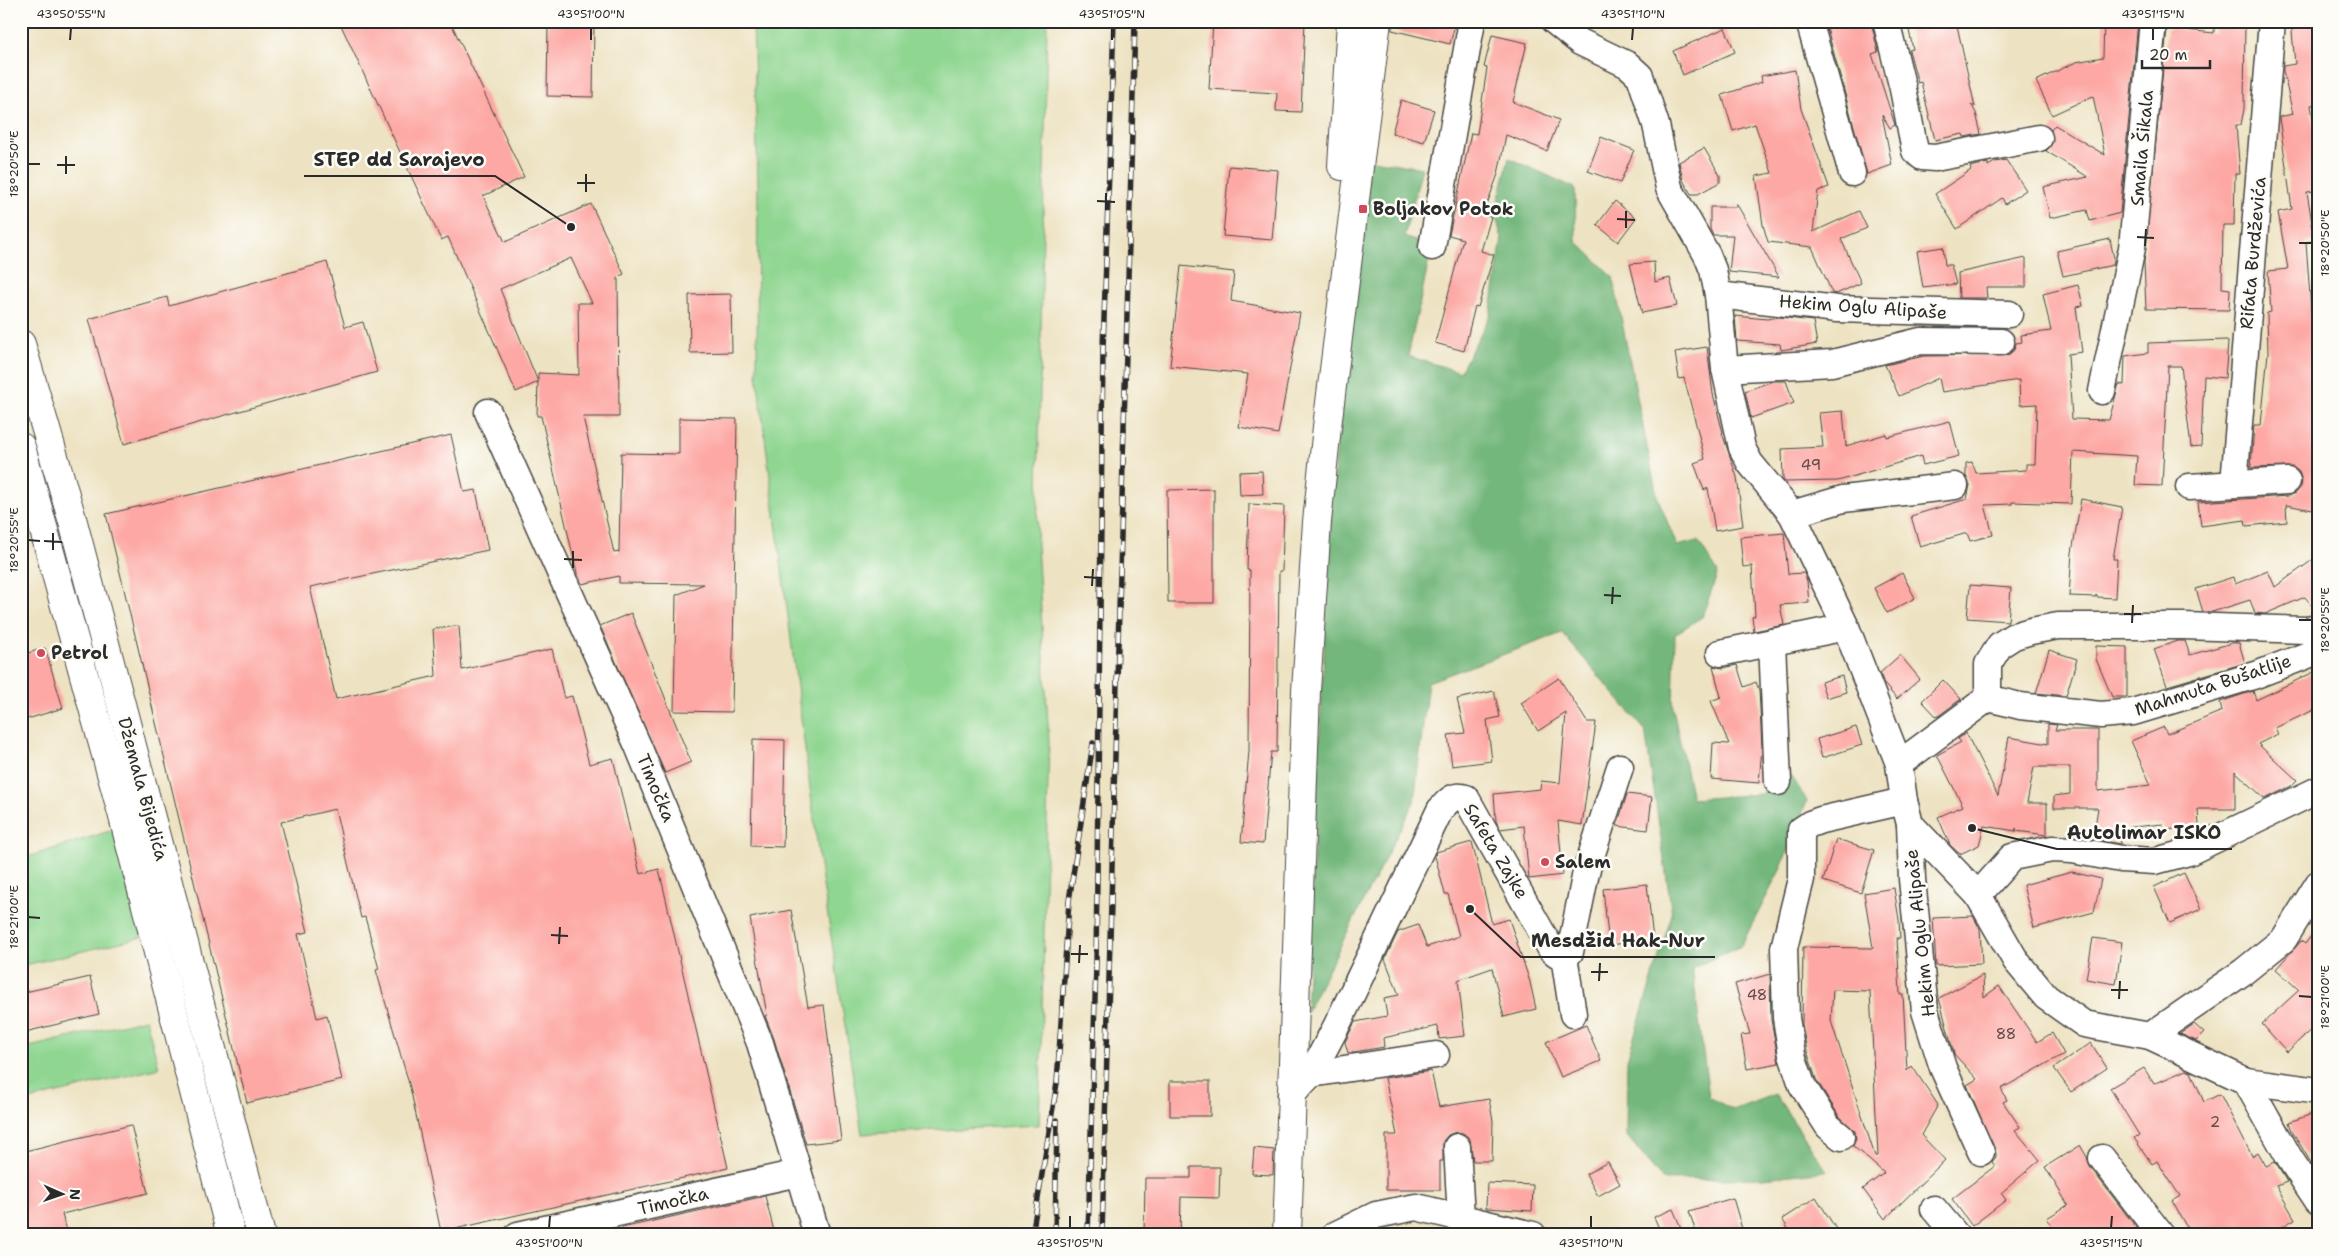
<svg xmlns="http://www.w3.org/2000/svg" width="2339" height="1256" font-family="'Shantell Sans',sans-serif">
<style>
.green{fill:#8fd691;stroke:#5d805e}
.forest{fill:#73b77b;stroke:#4f7153}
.building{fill:#fda8a4;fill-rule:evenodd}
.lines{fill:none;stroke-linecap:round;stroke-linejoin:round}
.street-casing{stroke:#484642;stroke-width:29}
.secondary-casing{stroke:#484642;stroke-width:30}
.street{stroke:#fff;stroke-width:26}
.secondary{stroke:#fff;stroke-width:28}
.rail-casing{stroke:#2b2b2b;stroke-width:5.5}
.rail{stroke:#fdfcf7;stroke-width:4;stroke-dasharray:11;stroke-linecap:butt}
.ticks{fill:none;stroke:#2b2b2b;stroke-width:2}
.poi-dot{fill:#d1495b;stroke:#fdfcf7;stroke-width:2}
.labels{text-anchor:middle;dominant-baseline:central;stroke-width:5;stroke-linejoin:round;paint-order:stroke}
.number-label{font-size:15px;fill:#604a49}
.street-label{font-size:18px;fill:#2b2b2b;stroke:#fdfcf7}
.poi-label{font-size:18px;font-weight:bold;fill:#2b2b2b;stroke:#fdfcf7;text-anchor:start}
.leader{fill:none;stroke:#2b2b2b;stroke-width:2}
.callout-dot{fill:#2b2b2b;stroke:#fdfcf7;stroke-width:2}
.callout-label{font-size:19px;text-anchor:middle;font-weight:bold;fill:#2b2b2b;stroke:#fdfcf7;stroke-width:5;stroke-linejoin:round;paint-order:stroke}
.neatline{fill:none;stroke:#2b2b2b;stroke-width:2}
.ticks-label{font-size:12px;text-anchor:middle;fill:#2b2b2b}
</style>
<rect width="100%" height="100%" fill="#fdfcf7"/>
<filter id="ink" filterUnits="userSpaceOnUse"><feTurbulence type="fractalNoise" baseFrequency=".02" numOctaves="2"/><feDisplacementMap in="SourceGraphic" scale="10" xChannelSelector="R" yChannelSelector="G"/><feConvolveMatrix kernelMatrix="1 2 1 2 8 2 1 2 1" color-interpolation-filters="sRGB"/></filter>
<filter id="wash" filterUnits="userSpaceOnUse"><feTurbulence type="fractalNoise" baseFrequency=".0096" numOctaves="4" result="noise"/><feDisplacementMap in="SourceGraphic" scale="20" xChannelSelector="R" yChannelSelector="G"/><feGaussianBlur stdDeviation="1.12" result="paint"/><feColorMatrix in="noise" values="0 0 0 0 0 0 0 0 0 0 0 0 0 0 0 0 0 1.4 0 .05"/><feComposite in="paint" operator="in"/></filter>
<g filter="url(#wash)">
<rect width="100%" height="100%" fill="#ede2c1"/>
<g class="green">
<path d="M753 21H1047L1037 545 1049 741 1039 1125 862 1134 820 866 757 375 758 183Z"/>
<path d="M113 830 142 937 21 966V859Z"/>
<path d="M146 1019 159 1068 21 1102V1049Z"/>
</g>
<path class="forest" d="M1509 158 1575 188 1576 241 1613 277 1657 496 1677 546 1698 541 1718 572 1702 617 1675 634 1673 709 1692 799 1762 794 1778 754 1807 801 1780 870 1741 946 1692 968 1709 1097 1733 1110 1775 1094 1827 1171 1764 1178 1663 1180 1626 1135 1627 1060 1672 914 1645 730 1562 633 1428 682 1414 802 1306 1013 1332 497 1366 159 1422 168 1404 237 1432 247 1408 356 1460 372 1490 316 1502 238 1495 214Z"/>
<g id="blocks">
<g class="building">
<path d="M339 21H450L524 177 483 196 505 242 591 204 624 274 618 277 619 417H583L614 553 619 552 621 453 679 454V418L737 419 732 712 674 711 676 595 704 584 619 583V576L582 584 577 573 541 416H537L538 382 516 392 448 237 441 240ZM571 258 592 303H578L579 375 538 373V382L500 289Z"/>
<path d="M548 21H594L593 97 547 96Z"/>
<path d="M1213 21H1305L1301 112 1276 111 1277 93 1209 89Z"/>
<path d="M1392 21H1456L1450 44 1392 30Z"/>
<path d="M1825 21H1871L1878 52 1872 54 1895 125 1890 128 1882 115 1892 165 1867 174Z"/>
<path d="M1907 21H1956L1975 107 1971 104 1976 113 1981 134 1964 137 1963 134 1935 140 1921 82 1918 83 1909 50 1913 49Z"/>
<path d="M2104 21H2138L2120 213 2090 221 2087 210 2050 218 2043 187 2088 177 2046 151 2053 142 2051 130 2055 125 2105 155 2093 96 2052 115 2036 81 2076 62 2103 57Z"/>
<path d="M2214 21H2245L2244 109 2241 125H2236L2240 174H2235L2234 225H2223L2222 288 2230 289 2229 310 2146 309 2144 262 2167 28 2214 33Z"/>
<path d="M2291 21H2304L2305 25 2318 24V54L2312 55 2318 78V104L2311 105 2318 152V191L2307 192 2315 241 2306 242 2311 311H2318V511L2286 505 2287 522 2246 526 2245 520 2201 526 2198 502 2288 496 2296 493 2301 487 2302 481 2299 472 2293 467 2251 468 2254 425H2261L2268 353 2267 313 2271 312 2268 271 2288 269 2278 212 2292 209 2279 117 2293 114 2283 71V66L2295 64Z"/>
<path d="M1725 28 1735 52 1683 75 1673 51Z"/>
<path d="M1492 35 1527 43 1513 102 1559 120 1547 151 1506 135 1498 174 1483 215 1491 217 1481 251 1494 255 1478 307 1475 306 1464 351 1435 343 1463 239 1449 235 1471 133 1477 134 1487 68 1484 67Z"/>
<path d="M1795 70 1801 109 1829 187 1818 191 1813 232 1859 211 1867 228 1841 239 1861 283 1836 294 1832 293 1812 247 1768 242 1763 225 1756 176 1772 173 1755 124 1733 131 1722 95 1762 82 1761 76Z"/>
<path d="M1401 100 1434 110 1424 142 1392 133Z"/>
<path d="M1601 137 1634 150 1620 183 1588 171Z"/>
<path d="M1704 148 1720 175V182L1698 194H1691L1683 180 1679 162Z"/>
<path d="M2006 160 2026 190 2005 204 2002 198 1957 229 1935 194 1971 170 1970 167 1988 163V166L1995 162Z"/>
<path d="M1229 166 1278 170 1272 240 1223 236Z"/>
<path d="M1615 201 1636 218 1618 242 1597 225Z"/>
<path d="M1736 203 1765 253 1779 277 1729 272 1733 235H1713L1710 229V207H1736Z"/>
<path d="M2110 239 2114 259 2113 265 2063 276 2057 251Z"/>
<path d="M1943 247 1945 265H1951L1956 284 1923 288 1917 251Z"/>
<path d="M2026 258V287H1986L1987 298H1959L1958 273Z"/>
<path d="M327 262 345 327 363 322 377 372 124 444 89 319 167 297 169 306Z"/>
<path d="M1654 262 1655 282 1670 278 1677 306 1642 313 1630 264Z"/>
<path d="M1181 266 1234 272 1231 301 1300 313 1278 434 1239 427 1248 374 1170 366Z"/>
<path d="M2078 285 2083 306 2076 307 2082 352 2068 354 2072 419 2109 420 2119 384 2124 385 2125 356 2148 353V343L2227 340 2228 342 2225 378 2204 376 2201 446 2191 447 2181 366H2168L2162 486 2135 485 2137 456 2073 452 2071 504 2012 502V504L1985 505 1993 535 1970 541 1967 533 1920 547 1911 516 1967 499 1970 485 1966 476V463L1972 462 1976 473 2026 470V464H2035L2037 404 2020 405 2019 380 1942 392 1939 378 1899 396 1885 365 1924 356 2008 355 2014 350 2016 343 2022 342 2021 335 2051 331 2043 294Z"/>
<path d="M731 294 732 352 690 353 689 295Z"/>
<path d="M1735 316 1767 319 1779 317 1813 321 1817 344 1781 350 1780 344 1737 341Z"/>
<path d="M1707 347 1713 394 1723 433H1722L1737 477 1743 526 1715 531 1708 488 1704 490 1694 463 1705 459 1684 378 1679 379 1675 352Z"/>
<path d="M1773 381H1786L1794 403 1751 418 1745 391Z"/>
<path d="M1843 411 1846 446 1886 434 1887 437 1950 421 1959 456 1923 465 1921 456 1838 481 1785 482 1783 479 1782 449 1823 447 1819 413Z"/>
<path d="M451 435 464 492 476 490 488 550 310 587 336 699 436 676 433 629 459 626 462 670 552 649 564 698 572 696 589 764 613 758 640 874 659 869 728 1168 441 1232 410 1087 376 970 379 969 365 917 361 918 335 809 281 822 308 932 298 934 317 1018 327 1015 342 1080 247 1103 106 514Z"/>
<path d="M1262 471 1263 494 1240 495 1239 472Z"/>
<path d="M1214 489V603H1168L1167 490Z"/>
<path d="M2081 499 2122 507 2113 559H2117L2115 598 2097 597 2096 595V597L2069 596 2072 553Z"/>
<path d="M1249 504 1284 506 1282 571H1279L1277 752H1271L1263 844 1241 842 1249 751 1250 570H1247Z"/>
<path d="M1784 533 1788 574 1804 573 1807 581 1809 603 1780 605 1784 625 1754 631 1752 617 1755 616 1752 566 1743 567 1740 537Z"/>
<path d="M2318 556V613L2305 597 2265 614 2255 613 2250 600 2212 612H2203L2196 589 2233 577 2235 584 2268 571 2275 587Z"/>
<path d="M1902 573 1915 598 1887 613 1874 588Z"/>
<path d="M1970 585 2011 588 2008 621 1967 618Z"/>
<path d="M631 613 691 762 665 773 600 626Z"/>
<path d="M2177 641H2185L2190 655 2232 643H2239L2245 663 2167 686 2154 649Z"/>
<path d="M2096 646 2127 647V697H2112L2096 659Z"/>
<path d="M45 648 63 708 21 721V655Z"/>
<path d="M2049 650 2077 659 2066 696 2036 693Z"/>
<path d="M1900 655 1920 679 1897 699 1884 684 1880 673Z"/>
<path d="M1737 665 1744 687 1756 682 1759 690 1762 747 1759 783 1711 779 1713 743 1729 744 1711 701 1721 697 1713 666 1723 668Z"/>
<path d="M2318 670V708L2275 728 2278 734 2258 744 2297 780 2291 786 2265 799 2235 771V809H2198L2199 827 2164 830 2163 824 2123 828 2120 844 2093 839 2098 808H2054V796L2070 794V767H2034L2027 803H2047V835L2016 831V828V831L1984 826 1979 845 1960 854 1950 845 1938 817 1963 806 1937 755 1961 742 1958 739 1966 733 1998 796 2009 737 2048 744V724L2057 725 2055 730H2098V791L2151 785 2131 741 2164 727 2167 734 2222 711 2220 702 2253 691 2256 700Z"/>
<path d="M1842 676 1846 692 1826 698 1821 682Z"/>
<path d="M1559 678 1587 722H1596L1582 825 1558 821 1563 875 1529 879 1524 826 1500 829 1496 821 1494 794 1540 789 1541 781 1560 783 1566 713 1538 731 1521 703Z"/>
<path d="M1943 680 1961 699 1937 717 1922 701Z"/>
<path d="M1494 691 1500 717 1487 720 1492 761 1452 766 1448 735 1465 733 1457 699Z"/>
<path d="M1856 727 1862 745 1822 758 1817 739Z"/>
<path d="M753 739 785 740 783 847 751 846Z"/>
<path d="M1627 794 1652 797 1648 830 1617 826Z"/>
<path d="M1836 839 1874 850 1861 893 1823 881Z"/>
<path d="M1472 842 1492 924 1509 919 1530 982 1536 1009 1504 1017 1492 968 1458 980 1465 1036 1439 1039 1438 1026 1383 1038 1384 1047 1348 1053 1345 1042 1355 1022 1387 1016 1384 998 1399 995 1385 959 1398 932 1418 925 1427 947 1459 936 1448 894H1445L1435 856 1436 852Z"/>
<path d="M2072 872 2101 879 2094 912 2034 928 2023 885Z"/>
<path d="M2184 873 2201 909 2170 923 2154 887Z"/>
<path d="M1647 884 1653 940 1609 945 1603 889Z"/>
<path d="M1894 888 1899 920 1900 938H1897L1900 994H1903L1907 1071 1912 1066 1938 1105 1921 1135 1945 1160 1885 1219 1863 1189 1884 1173 1853 1146 1856 1139 1855 1131 1839 1116 1816 1079 1807 1051 1802 1024 1803 947 1873 948 1864 893ZM1833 990 1870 991 1878 1156H1875L1831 1021Z"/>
<path d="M791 910 808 1007 824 1005 841 1140 806 1144 774 1039 765 1016 767 1015 750 918Z"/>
<path d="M1973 916 1980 929 1982 964 1936 966 1933 918Z"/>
<path d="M2318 927V1023L2287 1052 2262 1024 2299 990 2276 969 2301 941 2305 944Z"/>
<path d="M2093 938 2122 942 2116 984 2086 979Z"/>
<path d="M1770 974 1771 1020 1779 1063 1747 1069 1741 1035 1750 1034 1735 984Z"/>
<path d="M1983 975 1984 997 1999 986 2037 1042 2052 1033 2064 1054 2001 1089 2007 1100 2003 1102 2020 1127 2015 1130 2040 1160 2001 1193 2006 1200 1972 1226 1952 1199 1995 1166 1992 1162 1996 1157V1153L1967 1085 1977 1079 1954 1054 1939 998Z"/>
<path d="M90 977 99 1014 21 1033V993Z"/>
<path d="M2194 1024 2204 1033 2196 1041 2180 1034Z"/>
<path d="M1586 1025 1601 1061 1561 1077 1546 1042Z"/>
<path d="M2091 1043 2107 1068 2071 1092 2054 1068Z"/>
<path d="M2144 1068 2154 1084 2186 1070 2191 1072 2204 1102 2220 1094 2252 1156 2258 1152 2266 1166 2275 1162 2287 1182 2276 1186 2295 1219 2268 1235H2191L2172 1201 2180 1196 2157 1161 2152 1164 2134 1138 2139 1135 2110 1088Z"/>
<path d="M1431 1071 1439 1107 1489 1099 1493 1121 1492 1161H1473L1470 1139 1463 1133 1456 1132 1448 1135 1443 1141V1161H1440V1190H1386V1135H1397L1385 1078Z"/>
<rect x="1170" y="1081" width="40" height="35"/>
<path d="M2318 1112V1170L2316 1171 2292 1131 2289 1122Z"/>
<path d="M131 1125 148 1193 62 1214 67 1235H21V1152Z"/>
<path d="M2080 1145 2087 1157 2090 1167 2142 1235H2057L2047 1218 2068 1205 2045 1167Z"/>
<path d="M1254 1148 1274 1150 1273 1175 1252 1174Z"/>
<path d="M1608 1162 1620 1184 1598 1196 1586 1174Z"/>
<path d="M1191 1167H1220L1219 1198 1181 1197 1180 1235H1144L1145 1178H1191Z"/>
<path d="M1487 1183 1533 1185 1532 1211 1486 1208Z"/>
<path d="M765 1196 775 1235H623L622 1228Z"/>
<path d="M1816 1197 1836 1229 1826 1235H1792L1782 1219Z"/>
<path d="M1733 1198 1742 1229 1723 1235H1697L1689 1211Z"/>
<path d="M1673 1209 1681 1228 1662 1235 1654 1217Z"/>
</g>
</g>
</g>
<g filter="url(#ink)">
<use href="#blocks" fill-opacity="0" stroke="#484642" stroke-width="1"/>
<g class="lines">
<defs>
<g id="street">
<path d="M1554 21 1580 42 1628 65 1640 76 1656 125 1669 188 1707 255 1713 270 1718 295 1725 369 1742 448 1750 463 1792 514 1846 627 1899 764 1904 801 1910 824 1978 895 2016 961 2046 997 2084 1024 2150 1036 2246 1081 2318 1091"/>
<path d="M1809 21 1852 173"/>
<path d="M1886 21 1903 89 1915 151 1922 157 1935 158 2039 138"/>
<path d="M1432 247 1472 21"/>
<path d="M1718 295 1837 309 2009 314"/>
<path d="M1725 369 1832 363 1920 341 2001 342"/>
<path d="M2102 391 2132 248 2153 21"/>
<path d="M488 412 638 746 760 1043 817 1235"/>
<path d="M2234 484 2272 21"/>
<path d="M2189 487 2287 481"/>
<path d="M1792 514 1843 499 1955 486"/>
<path d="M1772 642 1778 782"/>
<path d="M1720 653 1846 627"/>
<path d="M1988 698V664L2000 645 2014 636 2031 631 2058 626H2183L2306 630 2318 628"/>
<path d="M1988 698 2020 706 2101 715 2133 712 2256 675 2318 651"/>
<path d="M1899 764 1988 698"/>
<path d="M1910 824 1912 879 1925 1011 1943 1068 1981 1152"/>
<path d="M1978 895 2012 857 2052 849 2072 850 2121 859 2155 861 2189 852 2318 790"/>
<path d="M1564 956 1573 1014"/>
<path d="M2150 1036 2243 972 2284 939 2318 884"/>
<path d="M1311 1074 1436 1055"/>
<path d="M2246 1081 2290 1159 2318 1201"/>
<path d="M1291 1095 1311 1074 1337 1025 1440 810C1448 801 1453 794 1466 798L1551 949 1557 954 1564 956 1570 952 1586 872 1620 767"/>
<path d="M1841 1137 1828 1126 1802 1085 1792 1055 1786 1018 1784 948 1801 879V830L1810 824 1821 820 1904 801"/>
<path d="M1457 1147 1461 1218"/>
<path d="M2102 1158 2161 1235"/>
<path d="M1934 1209 1956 1235"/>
<path d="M518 1235 798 1173"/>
<path d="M1335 1235 1376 1215 1416 1207 1533 1235"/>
</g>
<g id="secondary">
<path d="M1342 166 1351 21"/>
<path d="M21 344 73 522 261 1235"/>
<path d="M21 447 122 813 231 1235"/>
<path d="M1287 1235 1306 691 1317 522 1327 427 1377 21"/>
</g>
</defs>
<use href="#street" class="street-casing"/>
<use href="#secondary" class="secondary-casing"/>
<use href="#street" class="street"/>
<use href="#secondary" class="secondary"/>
<defs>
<g id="rail">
<path d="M1032 1235 1057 1083 1069 901 1093 743"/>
<path d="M1055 1235 1057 1120"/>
<path d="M1088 1235 1096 965 1103 349 1114 21"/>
<path d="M1102 1235 1135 21"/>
</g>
</defs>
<use href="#rail" class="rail-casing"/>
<use href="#rail" class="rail"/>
</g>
</g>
<path class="ticks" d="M70 40 71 28M591 40V28M1112 40V28M1632 40 1633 28M2153 40V28M28 164H40M57 165H75M66 174V156M577 183H595M586 192V174M1097 201 1115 202M1106 210V193M1617 219 1635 220M1626 228V211M2137 237 2154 238M2299 243H2312M2145 246 2146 229M28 540 40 541M44 541 62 542M53 550V533M564 559 582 560M573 568V551M1084 577 1102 578M1092 586 1093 569M1604 595 1621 596M1612 604 1613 587M2124 614H2141M2299 620H2312M2132 623 2133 605M28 917 40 918M551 935 568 936M559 944 560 927M1071 954H1088M1079 963 1080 945M1591 972H1608M1599 981 1600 963M2111 990H2128M2299 996 2312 997M2119 999 2120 981M549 1228 550 1216M1070 1228V1216M1591 1228V1216M2111 1228 2112 1216"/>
<g class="poi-dot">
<rect x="1358" y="204" width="10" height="10" rx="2.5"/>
<circle cx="41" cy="653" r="5"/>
<circle cx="1545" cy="862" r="5"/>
</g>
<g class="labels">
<g class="number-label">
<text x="1811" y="465">49</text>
<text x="1757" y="995">48</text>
<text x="2006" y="1034">88</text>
<text x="2215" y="1122">2</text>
</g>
<g class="street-label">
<text transform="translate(2142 148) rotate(-85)">Smaila Šikala</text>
<text transform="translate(2253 253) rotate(-85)">Rifata Burdževića</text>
<text transform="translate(1863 307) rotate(4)">Hekim Oglu Alipaše</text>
<text transform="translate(2213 685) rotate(-18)">Mahmuta Bušatlije</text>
<text transform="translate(656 788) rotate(67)">Timočka</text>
<text transform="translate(143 789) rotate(75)">Džemala Bijedića</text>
<text transform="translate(1496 851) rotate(59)">Safeta Zajke</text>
<text transform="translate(1920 933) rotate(-96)">Hekim Oglu Alipaše</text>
<text transform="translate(673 1201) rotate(-13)">Timočka</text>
</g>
<g class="poi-label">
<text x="1373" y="209">Boljakov Potok</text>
<text x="51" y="653">Petrol</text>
<text x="1555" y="862">Salem</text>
</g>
</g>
<path class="leader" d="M571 227L495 176H304M1972 828L2057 849H2232M1470 909L1521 957H1715"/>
<g class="callout-dot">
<circle cx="571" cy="227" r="5"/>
<circle cx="1972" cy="828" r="5"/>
<circle cx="1470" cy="909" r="5"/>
</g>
<g class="callout-label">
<text x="399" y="166">STEP dd Sarajevo</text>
<text x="2144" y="839">Autolimar ISKO</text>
<text x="1618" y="947">Mesdžid Hak-Nur</text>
</g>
<rect width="2339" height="1256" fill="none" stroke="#fdfcf7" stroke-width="55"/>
<g transform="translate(62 1194) rotate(92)" stroke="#fdfcf7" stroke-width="4" paint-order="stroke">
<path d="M0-4L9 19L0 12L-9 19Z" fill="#2b2b2b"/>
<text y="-8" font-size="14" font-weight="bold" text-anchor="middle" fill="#2b2b2b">N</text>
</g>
<path d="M2142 60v8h68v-8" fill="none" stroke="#2b2b2b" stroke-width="2.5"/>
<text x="2149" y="60" font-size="15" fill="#2b2b2b" stroke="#fdfcf7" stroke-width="4" paint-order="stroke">20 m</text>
<rect x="28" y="28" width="2284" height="1200" class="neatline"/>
<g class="ticks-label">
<text x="71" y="18">43°50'55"N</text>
<text x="591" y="18">43°51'00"N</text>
<text x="1112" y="18">43°51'05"N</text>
<text x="1633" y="18">43°51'10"N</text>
<text x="2153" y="18">43°51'15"N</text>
<text transform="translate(14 164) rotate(-90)" y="4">18°20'50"E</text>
<text transform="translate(2325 243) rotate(-90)" y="4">18°20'50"E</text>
<text transform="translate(14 540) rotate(-90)" y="4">18°20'55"E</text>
<text transform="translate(2325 620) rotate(-90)" y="4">18°20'55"E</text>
<text transform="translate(14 917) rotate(-90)" y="4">18°21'00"E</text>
<text transform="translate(2325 997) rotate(-90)" y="4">18°21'00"E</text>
<text x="549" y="1247">43°51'00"N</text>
<text x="1070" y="1247">43°51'05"N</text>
<text x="1591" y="1247">43°51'10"N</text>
<text x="2111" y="1247">43°51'15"N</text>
</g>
</svg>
